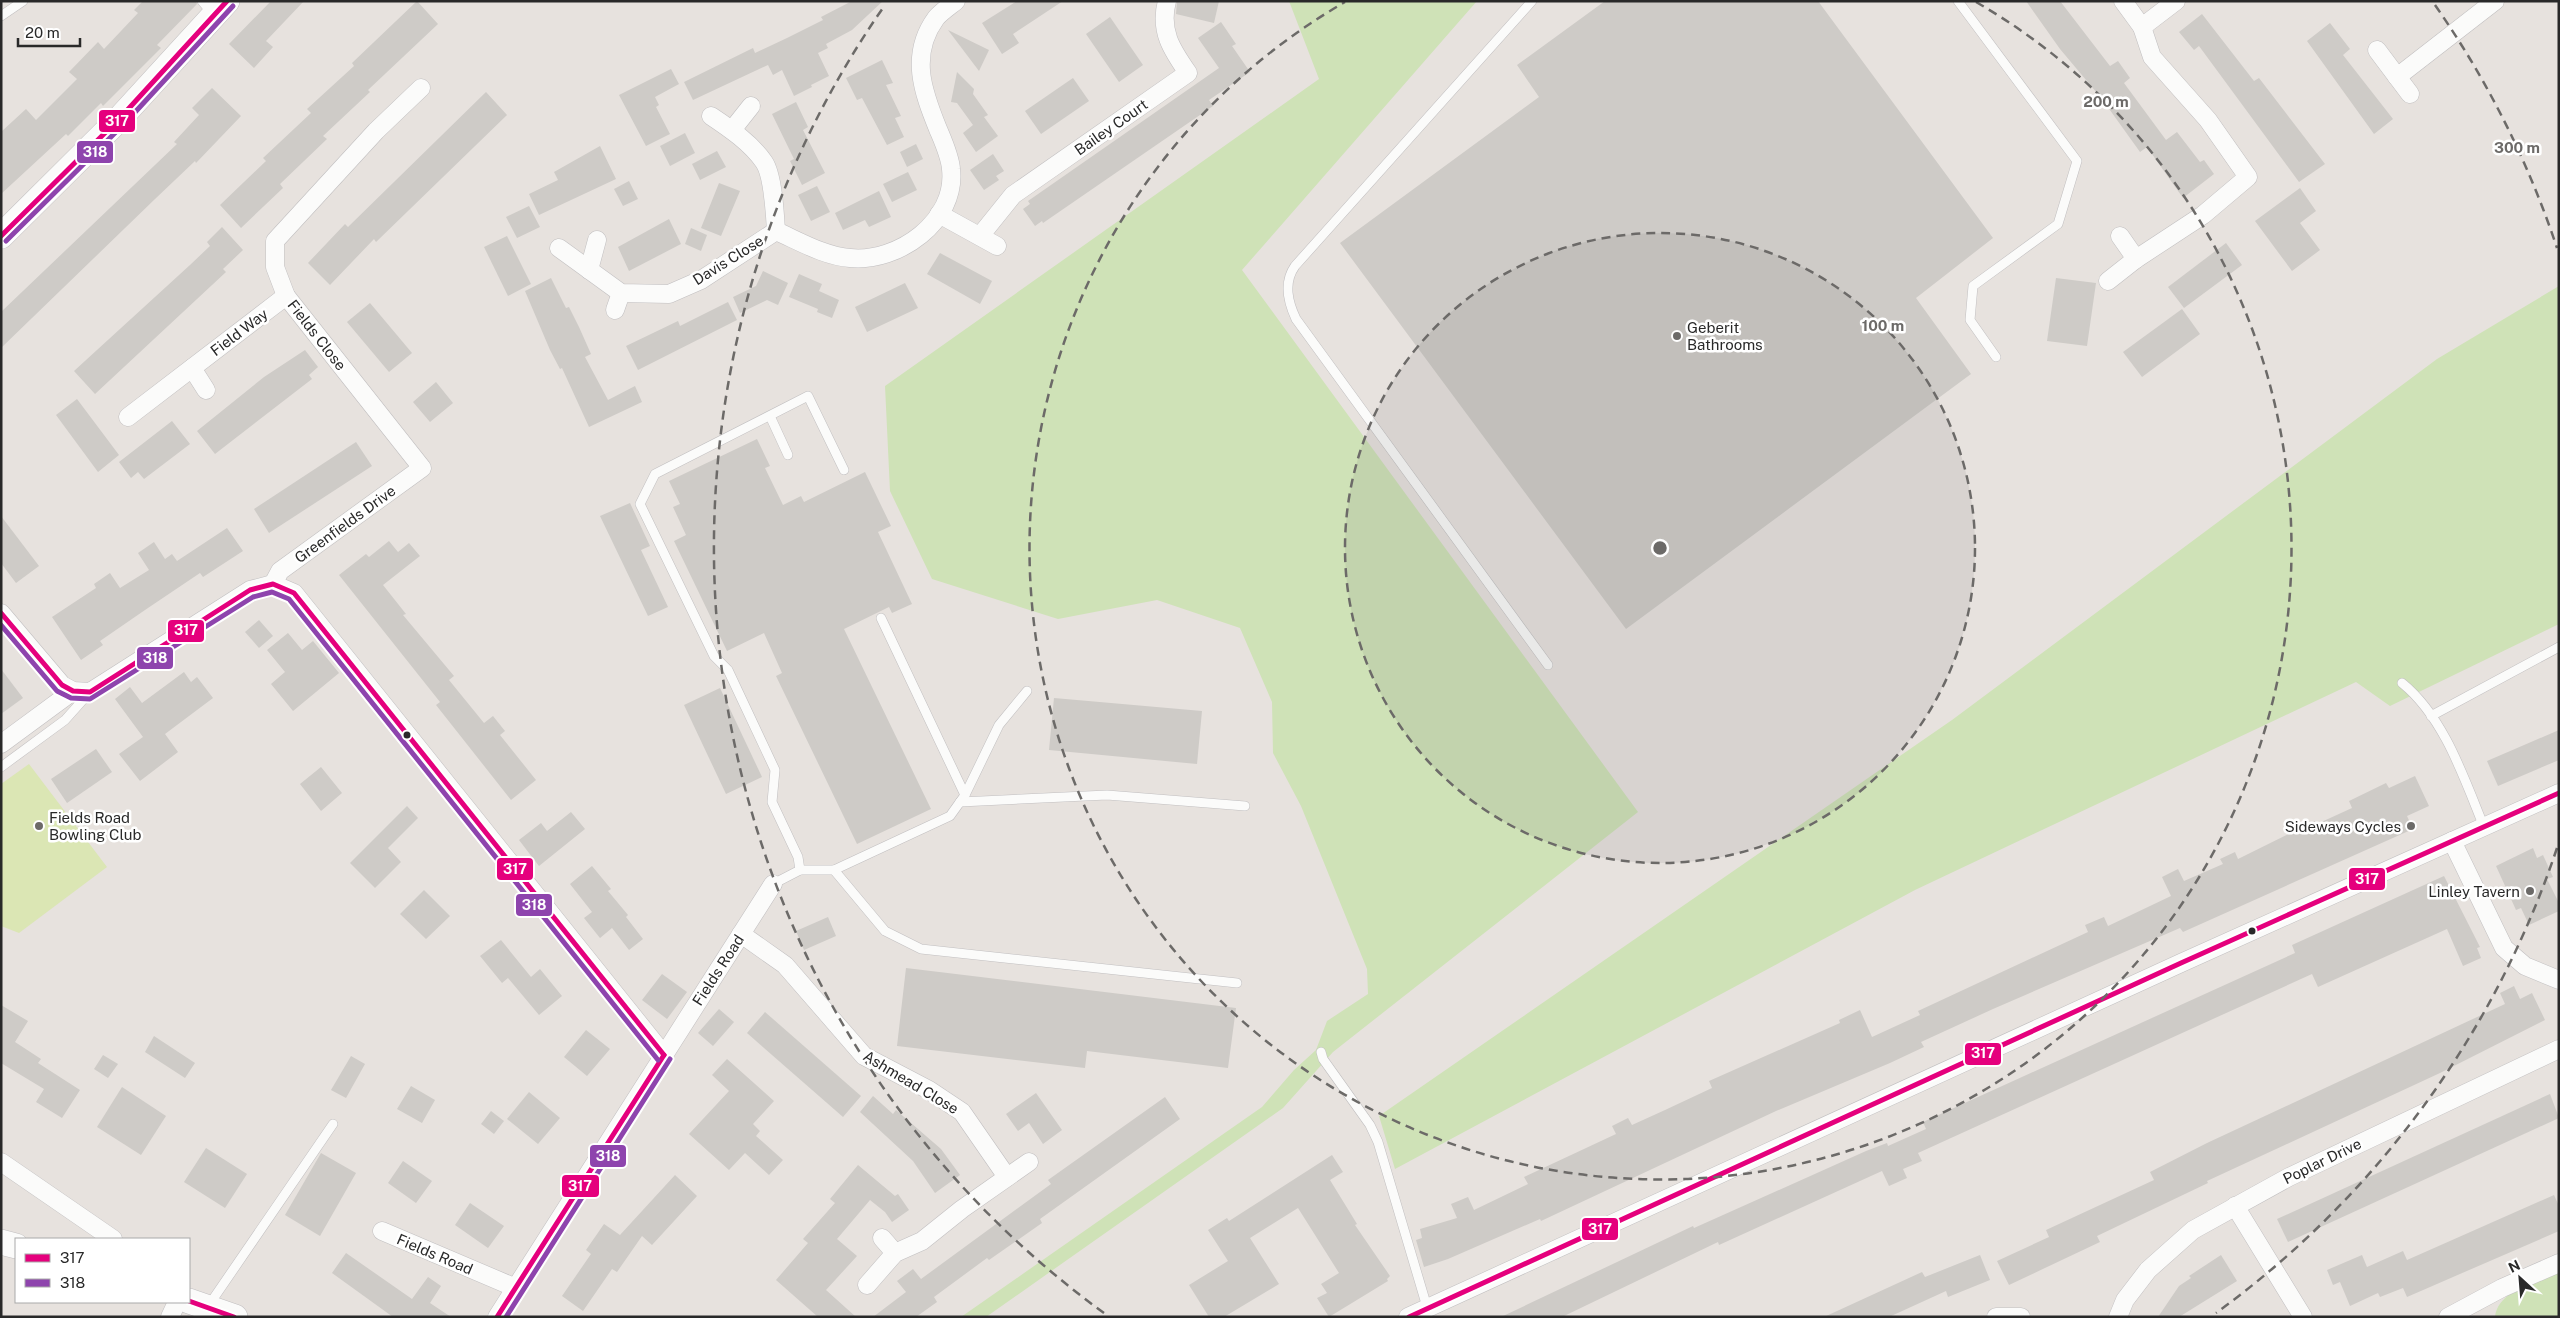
<svg xmlns="http://www.w3.org/2000/svg" width="2560" height="1318" font-family="'Public Sans',sans-serif">
<style>
.green{fill:#cfe2b7}
.pitch{fill:#dbe6b4}
.building{fill:#cecbc7}
.lines{fill:none;stroke-linecap:round;stroke-linejoin:round}
.lane-casing{stroke:#c1bfc0;stroke-width:10}
.street-casing{stroke:#c1bfc0;stroke-width:19}
.secondary-casing{stroke:#c1bfc0;stroke-width:26}
.lane{stroke:#fbfbfa;stroke-width:9}
.street{stroke:#fbfbfa;stroke-width:18}
.secondary{stroke:#fbfbfa;stroke-width:25}
.bus-1-casing{stroke:#fff;stroke-width:9}
.bus-2-casing{stroke:#fff;stroke-width:9}
.bus-1{stroke:#e5007d;stroke-width:5}
.bus-2{stroke:#8e44ad;stroke-width:5}
.ring{fill:none;stroke:#6c6a68;stroke-width:2.5;stroke-dasharray:9 6}
.poi-dot{fill:#6c6a68;stroke:#fff;stroke-width:2}
.bus-dot{fill:#292929;stroke:#fff;stroke-width:2}
.labels{text-anchor:middle;dominant-baseline:central;stroke-width:5;stroke-linejoin:round;paint-order:stroke}
.street-label{font-size:15px;fill:#292929;stroke:#fff}
.poi-label{font-size:15px;fill:#292929;stroke:#fff;text-anchor:start}
.centre{fill:#6c6a68;stroke:#fff;stroke-width:2.5}
.ring-label{font-size:15px;text-anchor:middle;font-weight:bold;fill:#6c6a68;stroke:#fff;stroke-width:5;stroke-linejoin:round;paint-order:stroke}
.line-badge{stroke:#fff;stroke-width:2}
.badge-label{font-size:14px;text-anchor:middle;font-weight:bold;fill:#fff}
</style>
<rect width="100%" height="100%" fill="#e7e2de"/>
<g class="green">
<path d="M1289 1H1477L1242 270 1638 812 1333 1052 1283 1108 986 1317H961L1262 1107 1294 1070 1316 1050 1327 1021 1368 994 1367 969 1301 806 1273 753 1272 702 1240 628 1157 600 1058 619 932 579 890 491 885 386 1319 79Z"/>
<path d="M2559 286V624L2390 706 2356 682 1915 890 1395 1169 1379 1116 1952 720 2437 359Z"/>
<path d="M2559 1273V1317H2495C2498 1290 2538 1282 2559 1273Z"/>
</g>
<path class="pitch" d="M29 764 107 867 19 933 1 926V784Z"/>
<g class="building">
<path d="M143 1H196L197 4 157 45 161 48 103 106 101 103 68 136 66 134 1 194V132L26 109 36 120 77 79 69 72 98 42 104 49 138 13 134 10Z"/>
<path d="M271 1H304L266 41 273 47 254 68 229 44Z"/>
<path d="M417 1 438 24 368 90 370 92 323 136 327 139 280 184 283 188 241 228 220 205 266 161 263 158 311 113 307 109 354 66 352 63Z"/>
<path d="M852 1H883L852 30 826 44 828 48 818 53 829 76 811 85 812 87 794 96 782 70 773 75 768 65 693 100 684 82 753 48 755 53 787 38 823 20 821 17Z"/>
<path d="M1017 1H1063L1013 34 1019 43 1002 54 982 23Z"/>
<path d="M1177 1H1219L1214 23 1176 14Z"/>
<path d="M1605 1H1818L1993 238 1916 298 1971 374 1626 629 1340 243 1539 97 1517 65Z"/>
<path d="M2026 1H2060L2110 66 2118 61 2130 78 2124 83 2166 140 2177 132 2200 162 2204 160 2214 174 2183 198 2147 147 2140 152 2102 99 2060 49Z"/>
<path d="M2202 14 2254 81 2259 78 2325 164 2299 182 2199 46 2194 50 2179 32Z"/>
<path d="M1110 17 1143 65 1119 82 1086 34Z"/>
<path d="M1221 22 1236 44 1232 46 1250 72 1209 100 1213 106 1043 223 1042 221 1035 226 1023 209 1030 204 1028 201 1219 68 1198 38Z"/>
<path d="M2330 23 2350 49 2343 55 2393 119 2374 134 2307 41Z"/>
<path d="M948 30 989 50 979 71Z"/>
<path d="M882 60 893 83 886 85 901 116 895 118 904 137 887 145 862 98 857 100 846 78Z"/>
<path d="M671 69 679 84 655 97 659 105 656 107 670 134 646 146 619 95Z"/>
<path d="M957 72 974 89 973 94 988 115 984 117 998 136 976 152 963 133 973 125 957 103 951 102Z"/>
<path d="M1073 78 1089 101 1041 134 1025 111Z"/>
<path d="M212 88 241 116 196 163 195 161 155 199 1 348V312L177 144 174 142 199 115 192 108Z"/>
<path d="M486 92 507 115 376 242 374 239 330 285 308 263 345 224 348 227Z"/>
<path d="M796 102 808 127 803 130 825 173 802 185 790 161 794 159 772 114Z"/>
<path d="M685 133 695 153 670 166 660 146Z"/>
<path d="M916 144 923 159 907 167 900 152Z"/>
<path d="M600 146 616 179 539 215 529 194 558 180 554 172Z"/>
<path d="M717 151 726 167 700 180 692 164Z"/>
<path d="M993 154 1004 171 996 176 999 180 984 190 970 170Z"/>
<path d="M908 172 917 190 892 202 883 184Z"/>
<path d="M629 181 638 199 623 206 614 189Z"/>
<path d="M719 183 740 191 721 236 701 228Z"/>
<path d="M817 186 830 212 811 221 798 195Z"/>
<path d="M2300 188 2316 211 2300 223 2320 250 2292 271 2255 221Z"/>
<path d="M879 191 891 217 869 227 865 220 843 230 835 213Z"/>
<path d="M529 206 540 227 517 238 506 217Z"/>
<path d="M669 219 681 244 629 271 618 247Z"/>
<path d="M222 227 243 250 223 269 226 272 95 394 74 371 190 265 210 246 207 242Z"/>
<path d="M691 228 707 235 701 251 685 244Z"/>
<path d="M507 236 531 284 508 296 484 247Z"/>
<path d="M2226 243 2242 265 2184 308 2168 287Z"/>
<path d="M940 253 992 281 980 304 927 274Z"/>
<path d="M763 271 788 283 778 305 767 300 740 313 733 297 756 286Z"/>
<path d="M799 274 822 284 819 291 839 300 832 318 817 312 818 309 789 297Z"/>
<path d="M551 278 566 308 569 307 579 327 591 354 585 357 608 400 635 386 642 402 589 427 562 368 560 369 550 350 525 291Z"/>
<path d="M2056 278 2096 283 2087 346 2047 341Z"/>
<path d="M905 283 918 308 867 332 855 307Z"/>
<path d="M728 302 737 320 638 370 626 346 678 321 680 326Z"/>
<path d="M370 303 412 353 389 372 347 322Z"/>
<path d="M2182 309 2200 334 2142 377 2123 352Z"/>
<path d="M305 350 318 367 309 375 312 379 215 454 197 431 264 377Z"/>
<path d="M436 382 453 403 430 422 413 402Z"/>
<path d="M77 399 119 455 98 472 56 415Z"/>
<path d="M172 421 190 444 144 479 138 472 131 478 119 462Z"/>
<path d="M757 439 770 466 765 468 783 505 801 496 804 502 865 472 891 526 878 532 912 604 892 613 889 607 844 629 931 809 857 844 776 676 782 673 764 633 727 651 674 541 686 535 673 507 680 504 669 481Z"/>
<path d="M356 442 372 466 269 533 254 509Z"/>
<path d="M630 503 650 546 641 550 668 607 648 616 600 516Z"/>
<path d="M1 516 39 566 16 583 1 563Z"/>
<path d="M227 528 243 551 203 577 200 573 145 610 100 641 103 645 81 660 52 617 96 588 94 584 110 573 120 588 149 570 138 553 154 542 165 559 172 554 177 561Z"/>
<path d="M389 541 398 552 409 543 420 556 383 585 406 614 403 615 454 676 449 680 484 723 493 716 505 731 500 735 536 780 511 800 436 705 440 702 339 575 366 554 369 557Z"/>
<path d="M259 620 273 636 259 648 245 632Z"/>
<path d="M288 633 302 650 313 641 339 673 293 711 271 684 285 672 267 650Z"/>
<path d="M1 669 23 698 1 714Z"/>
<path d="M184 672 191 682 197 677 213 698 165 734 178 752 140 781 119 754 143 737 115 699 130 687 142 703Z"/>
<path d="M720 688 762 777 726 794 684 705Z"/>
<path d="M1054 698 1202 711 1197 764 1049 750Z"/>
<path d="M2559 730V760L2498 786 2487 761Z"/>
<path d="M96 749 112 772 67 803 51 779Z"/>
<path d="M321 767 342 793 321 811 300 784Z"/>
<path d="M2415 776 2429 806 2407 816 2413 829 2183 932 2180 928 1993 1009 1921 1042 1924 1047 1890 1063 1776 1111 1541 1221 1540 1219 1448 1259 1424 1267 1416 1240 1422 1238 1420 1229 1457 1218 1451 1204 1468 1197 1474 1210 1528 1184 1524 1177 1616 1134 1612 1126 1628 1118 1632 1125 1665 1110 1712 1088 1709 1081 1840 1023 1839 1020 1860 1010 1872 1037 1920 1015 1918 1011 2088 932 2085 925 2104 917 2108 926 2171 896 2162 877 2178 869 2184 881 2223 864 2220 859 2235 852 2238 859 2315 821 2317 824 2352 808 2349 801 2386 783 2389 788Z"/>
<path d="M407 806 418 818 388 848 401 862 375 888 350 863Z"/>
<path d="M571 812 585 829 539 866 519 840 541 823 547 831Z"/>
<path d="M2533 848 2537 858 2543 855 2553 877 2547 879 2559 903V911L2529 925 2521 908 2516 910 2496 866Z"/>
<path d="M592 866 611 889 608 891 628 915 626 917 643 939 629 950 612 928 600 938 584 918 592 912 570 884Z"/>
<path d="M2444 876 2480 947 2477 948 2481 958 2463 966 2447 929 2318 987 2312 974 1918 1153 1922 1161 1903 1169 1907 1178 1889 1186 1882 1171 1719 1245 1718 1242 1562 1317H1501L1693 1226 1694 1228 1866 1151 1887 1143 1888 1146 1926 1129 1923 1122 2295 953 2292 945Z"/>
<path d="M424 890 450 916 426 939 400 914Z"/>
<path d="M828 917 836 936 804 950 796 931Z"/>
<path d="M501 940 531 977 540 969 562 996 539 1015 508 978 502 983 480 956Z"/>
<path d="M906 968 1236 1008 1228 1068 1087 1051 1085 1068 897 1046Z"/>
<path d="M662 974 687 992 667 1019 642 1000Z"/>
<path d="M2514 986 2520 999 2532 993 2545 1020 2440 1073 2207 1181 2208 1183 2097 1236 2100 1242 2009 1285 1997 1261 2049 1237 2046 1230 2154 1180 2150 1172 2207 1143 2505 1004 2500 993Z"/>
<path d="M1 1005 28 1021 15 1042 41 1059 38 1063 80 1090 62 1118 36 1102 44 1089 1 1063Z"/>
<path d="M719 1009 734 1022 713 1046 698 1033Z"/>
<path d="M765 1012 861 1096 843 1117 747 1033Z"/>
<path d="M586 1030 610 1049 587 1076 564 1057Z"/>
<path d="M154 1036 195 1063 185 1078 145 1052Z"/>
<path d="M103 1055 118 1064 108 1078 94 1069Z"/>
<path d="M351 1056 365 1064 346 1098 331 1090Z"/>
<path d="M727 1059 774 1101 753 1124 760 1131 756 1136 783 1160 769 1175 745 1153 729 1170 689 1134 729 1091 712 1075Z"/>
<path d="M411 1086 435 1100 422 1123 397 1109Z"/>
<path d="M122 1087 166 1116 141 1155 97 1127Z"/>
<path d="M529 1092 560 1118 538 1144 507 1119Z"/>
<path d="M1036 1093 1062 1130 1043 1144 1029 1123 1018 1131 1006 1114Z"/>
<path d="M2550 1094 2559 1118 2288 1242 2277 1219Z"/>
<path d="M873 1096 893 1114 896 1110 941 1149 960 1175 935 1193 913 1161 860 1112Z"/>
<path d="M1165 1097 1180 1119 1040 1219 1042 1223 989 1260 987 1258 934 1297 937 1302 916 1317H873L906 1292 897 1281 913 1269 921 1279 1051 1184 1048 1180Z"/>
<path d="M491 1111 504 1121 494 1134 481 1124Z"/>
<path d="M206 1148 247 1174 225 1208 184 1182Z"/>
<path d="M321 1153 356 1173 320 1236 285 1215Z"/>
<path d="M1332 1155 1343 1172 1330 1180 1357 1224 1355 1225 1390 1276 1387 1279 1388 1281 1329 1317 1317 1298 1327 1293 1321 1284 1339 1273 1298 1208 1250 1238 1279 1284 1224 1317H1209L1189 1285 1228 1261 1208 1230 1227 1218 1229 1221Z"/>
<path d="M403 1161 432 1181 416 1203 388 1183Z"/>
<path d="M858 1165 895 1196 898 1194 909 1210 892 1222 885 1212 870 1200 837 1239 857 1256 826 1290 856 1317H818L776 1280 808 1243 803 1239 835 1203 830 1199Z"/>
<path d="M675 1175 697 1196 652 1245 642 1236 617 1272 612 1269 583 1311 562 1296 591 1254 586 1250 604 1224 620 1235Z"/>
<path d="M2554 1195 2559 1206V1231L2407 1297 2403 1288 2380 1297 2378 1293 2350 1306 2340 1282 2333 1285 2327 1270 2362 1255 2367 1267 2403 1251 2407 1260Z"/>
<path d="M470 1203 504 1226 488 1248 455 1225Z"/>
<path d="M346 1253 412 1299 428 1277 441 1286 430 1303 451 1317H393L332 1273Z"/>
<path d="M1980 1255 1990 1280 1948 1297 1946 1291 1889 1317H1824L1922 1272 1925 1277Z"/>
<path d="M2221 1255 2237 1281 2179 1317H2158L2179 1286 2191 1278 2189 1276Z"/>
</g>
<g class="lines">
<defs>
<g id="lane">
<path d="M202 1 212 13"/>
<path d="M1532 1 1295 266C1283 283 1288 302 1296 319L1548 665"/>
<path d="M1958 1 2077 161 2058 224 1973 286 1970 320 1996 357"/>
<path d="M1 16 23 1"/>
<path d="M770 416 788 455"/>
<path d="M881 618 965 795"/>
<path d="M2402 683C2444 717 2464 778 2484 827"/>
<path d="M2431 716 2559 647"/>
<path d="M1 767 65 720 90 692"/>
<path d="M960 802 1107 795 1245 806"/>
<path d="M800 870 798 857 772 802 775 770 728 670 714 656 640 504 655 474 808 396 844 470"/>
<path d="M834 870 950 816 965 795 999 725 1027 691"/>
<path d="M773 884 800 870H834L885 931 921 949 1237 983"/>
<path d="M1321 1052 1323 1059 1370 1125 1378 1142 1427 1307"/>
<path d="M209 1305 333 1124"/>
</g>
<g id="street">
<path d="M2142 27 2176 1"/>
<path d="M2377 50 2410 94"/>
<path d="M2397 77 2495 1"/>
<path d="M711 116C729 128 751 143 764 162 773 175 775 214 776 231"/>
<path d="M732 130 751 106"/>
<path d="M939 214 997 246"/>
<path d="M776 231C799 241 824 256 850 258 898 263 957 221 951 169 950 156 943 141 938 129 923 92 909 55 936 18 941 12 950 6 956 1"/>
<path d="M980 236 1013 195 1188 73C1172 50 1159 31 1167 1"/>
<path d="M2120 236 2136 259"/>
<path d="M559 248 621 293 669 294 701 280 776 231"/>
<path d="M589 270 597 240"/>
<path d="M2108 281 2136 259 2203 215 2248 177 2208 120 2152 57 2142 27 2123 1"/>
<path d="M615 310 621 293"/>
<path d="M192 368 206 390"/>
<path d="M128 417 286 296"/>
<path d="M273 584 280 571 422 468 286 296 275 267V241L376 131 421 88"/>
<path d="M1 613 62 685 73 691 90 692 250 590 273 584 294 593 664 1055"/>
<path d="M1 744 73 691"/>
<path d="M2452 841 2504 948 2525 966 2559 980"/>
<path d="M741 934 785 965 864 1056 929 1090 962 1112 1007 1177"/>
<path d="M1 1162 113 1239"/>
<path d="M2235 1206 2303 1317"/>
<path d="M382 1231 516 1288"/>
<path d="M882 1238 895 1253"/>
<path d="M867 1285 895 1253 922 1241 962 1209 1029 1162"/>
<path d="M170 1317 177 1302"/>
<path d="M497 1317 773 884"/>
<path d="M1408 1317 2181 963 2559 793"/>
<path d="M1996 1317H2021"/>
<path d="M2118 1317 2125 1300 2148 1270 2193 1230 2289 1177 2559 1049"/>
<path d="M2448 1317 2502 1288 2559 1263"/>
</g>
<g id="secondary">
<path d="M1 236 121 117 227 1"/>
<path d="M1 1242 16 1246"/>
<path d="M189 1301 235 1317"/>
</g>
</defs>
<use href="#lane" class="lane-casing"/>
<use href="#street" class="street-casing"/>
<use href="#secondary" class="secondary-casing"/>
<use href="#lane" class="lane"/>
<use href="#street" class="street"/>
<use href="#secondary" class="secondary"/>
<defs>
<g id="bus-1">
<path d="M1 236 121 117 227 1"/>
<path d="M1 613 62 685 73 691 90 692 250 590 273 584 294 593 664 1055"/>
<path d="M189 1301 234 1317"/>
<path d="M497 1317 664 1055"/>
<path d="M1409 1317 2181 963 2559 793"/>
</g>
<g id="bus-2">
<path d="M6 241 126 122 233 6"/>
<path d="M1 625 57 691 71 698 90 699 253 597 272 592 289 599 658 1060"/>
<path d="M506 1317 670 1059"/>
</g>
</defs>
<use href="#bus-1" class="bus-1-casing"/>
<use href="#bus-2" class="bus-2-casing"/>
<use href="#bus-1" class="bus-1"/>
<use href="#bus-2" class="bus-2"/>
</g>
<circle cx="1660" cy="548" r="315" fill="#6c6a68" fill-opacity=".12"/>
<g class="ring">
<circle cx="1660" cy="548" r="315"/>
<path d="M1976 2A631 631 0 1 1 1345 2"/>
<path d="M2557 848A946 946 0 0 1 2216 1313M1104 1313A946 946 0 0 1 885 5M2435 5A946 946 0 0 1 2557 248"/>
</g>
<g class="poi-dot">
<circle cx="1677" cy="336" r="5"/>
<circle cx="39" cy="826" r="5"/>
<circle cx="2411" cy="826" r="5"/>
<circle cx="2530" cy="891" r="5"/>
</g>
<g class="bus-dot">
<circle cx="407" cy="735" r="4.5"/>
<circle cx="2252" cy="931" r="4.5"/>
</g>
<g class="labels">
<g class="street-label">
<text transform="translate(1111 127) rotate(-35)">Bailey Court</text>
<text transform="translate(728 260) rotate(-32)">Davis Close</text>
<text transform="translate(239 332) rotate(-37)">Field Way</text>
<text transform="translate(317 335) rotate(52)">Fields Close</text>
<text transform="translate(345 524) rotate(-36)">Greenfields Drive</text>
<text transform="translate(718 970) rotate(-57)">Fields Road</text>
<text transform="translate(911 1082) rotate(31)">Ashmead Close</text>
<text transform="translate(2322 1161) rotate(-26)">Poplar Drive</text>
<text transform="translate(435 1254) rotate(23)">Fields Road</text>
</g>
<g class="poi-label">
<text x="1687" y="327">Geberit<tspan x="1687" dy="17">Bathrooms</tspan></text>
<text x="49" y="817">Fields Road<tspan x="49" dy="17">Bowling Club</tspan></text>
<text x="2401" y="826" text-anchor="end">Sideways Cycles</text>
<text x="2520" y="891" text-anchor="end">Linley Tavern</text>
</g>
</g>
<circle cx="1660" cy="548" r="8" class="centre"/>
<g class="ring-label">
<text x="2106" y="107">200 m</text>
<text x="2517" y="153">300 m</text>
<text x="1883" y="331">100 m</text>
</g>
<g class="line-badge">
<rect x="98" y="109" width="38" height="24" rx="5" fill="#e5007d"/>
<rect x="76" y="140" width="38" height="24" rx="5" fill="#8e44ad"/>
<rect x="167" y="619" width="38" height="24" rx="5" fill="#e5007d"/>
<rect x="136" y="646" width="38" height="24" rx="5" fill="#8e44ad"/>
<rect x="496" y="857" width="38" height="24" rx="5" fill="#e5007d"/>
<rect x="2348" y="867" width="38" height="24" rx="5" fill="#e5007d"/>
<rect x="515" y="893" width="38" height="24" rx="5" fill="#8e44ad"/>
<rect x="1964" y="1042" width="38" height="24" rx="5" fill="#e5007d"/>
<rect x="589" y="1144" width="38" height="24" rx="5" fill="#8e44ad"/>
<rect x="561" y="1174" width="39" height="24" rx="5" fill="#e5007d"/>
<rect x="1581" y="1217" width="38" height="24" rx="5" fill="#e5007d"/>
</g>
<g class="badge-label">
<text x="117" y="126">317</text>
<text x="95" y="157">318</text>
<text x="186" y="635">317</text>
<text x="155" y="663">318</text>
<text x="515" y="874">317</text>
<text x="2367" y="884">317</text>
<text x="534" y="910">318</text>
<text x="1983" y="1058">317</text>
<text x="608" y="1161">318</text>
<text x="580" y="1191">317</text>
<text x="1600" y="1234">317</text>
</g>
<rect width="2560" height="1318" fill="none" stroke="#292929" stroke-width="5"/>
<rect x="15" y="1238" width="175" height="65" fill="#ffffff" stroke="#a9a9a9"/>
<rect x="25" y="1254" width="25" height="8" fill="#e5007d" stroke="#a9a9a9"/>
<text x="60" y="1263" font-size="15" fill="#292929">317</text>
<rect x="25" y="1279" width="25" height="8" fill="#8e44ad" stroke="#a9a9a9"/>
<text x="60" y="1288" font-size="15" fill="#292929">318</text>
<g transform="translate(2520 1278) rotate(334)" stroke="#ffffff" stroke-width="4" paint-order="stroke">
<path d="M0-4L9 19L0 12L-9 19Z" fill="#292929"/>
<text y="-8" font-size="14" font-weight="bold" text-anchor="middle" fill="#292929">N</text>
</g>
<path d="M18 38v8h62v-8" fill="none" stroke="#292929" stroke-width="2.5"/>
<text x="25" y="38" font-size="15" fill="#292929" stroke="#ffffff" stroke-width="4" paint-order="stroke">20 m</text>
</svg>
